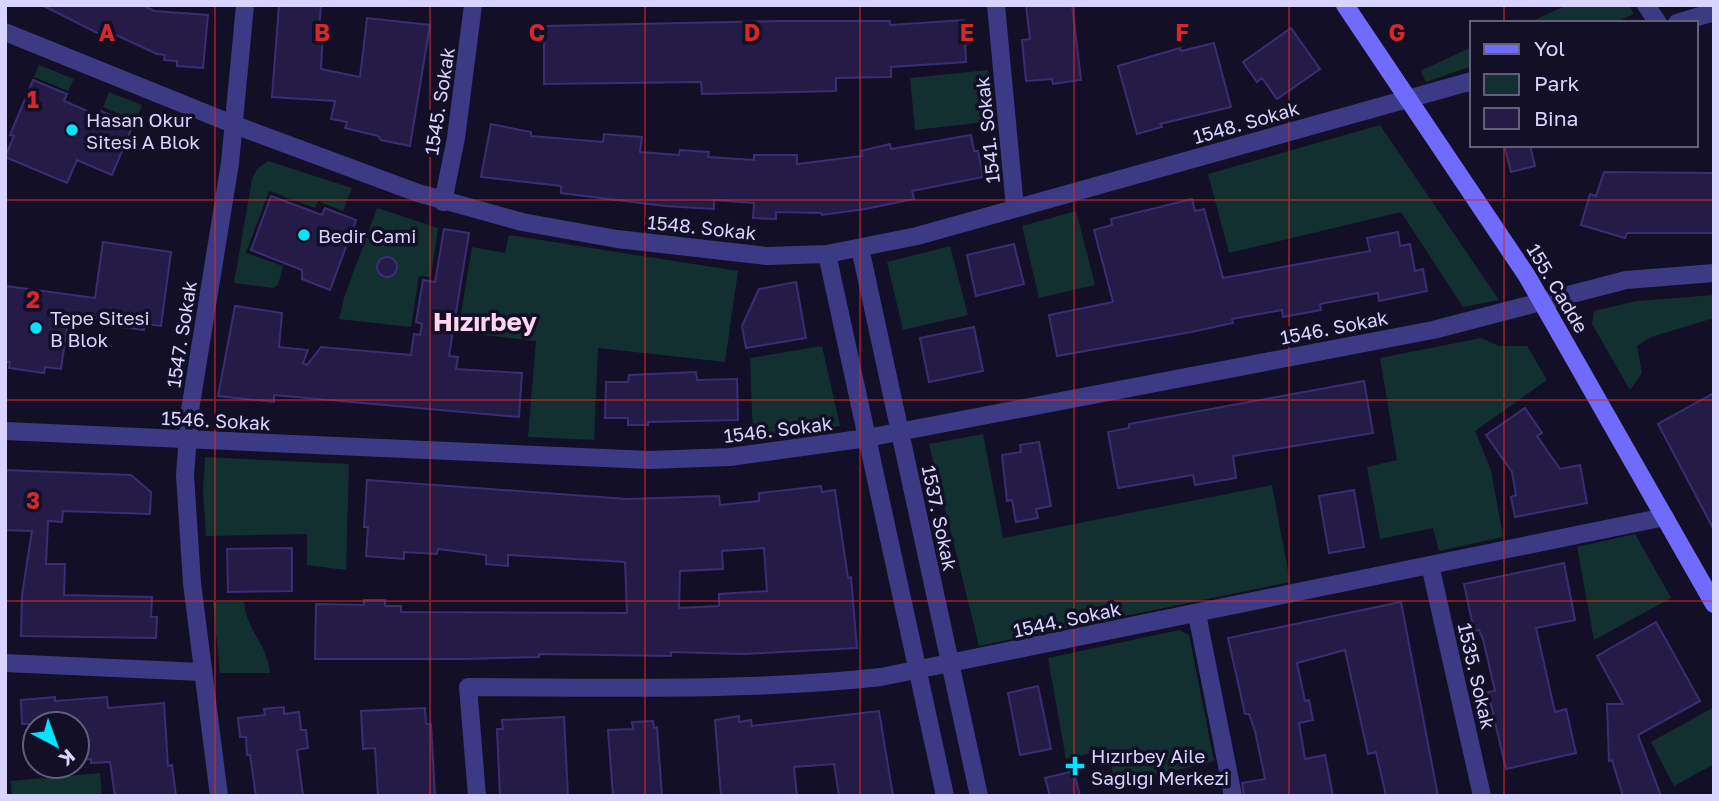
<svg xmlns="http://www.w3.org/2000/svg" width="1719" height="801" font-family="'Golos Text',sans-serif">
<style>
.green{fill:#12302f}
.building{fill:#241b47;stroke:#3b2d73;stroke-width:2;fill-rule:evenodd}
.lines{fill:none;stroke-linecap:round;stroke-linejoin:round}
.street{stroke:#3d3a85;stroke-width:18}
.secondary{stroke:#6f6bff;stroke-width:18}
.grid{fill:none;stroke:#d62828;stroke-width:2;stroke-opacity:0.55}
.poi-dot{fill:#00e5ff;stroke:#130f26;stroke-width:2.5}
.labels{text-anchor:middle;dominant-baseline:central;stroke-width:7;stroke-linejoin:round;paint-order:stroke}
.street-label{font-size:19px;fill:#d9d4ff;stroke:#130f26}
.poi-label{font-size:19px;fill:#d9d4ff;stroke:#130f26;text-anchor:start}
.district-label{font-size:26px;font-weight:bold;fill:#ffd6f0;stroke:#130f26}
.grid-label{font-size:23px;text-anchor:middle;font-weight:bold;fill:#d62828;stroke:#130f26;stroke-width:7;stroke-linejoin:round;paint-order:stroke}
</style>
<rect width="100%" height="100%" fill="#130f26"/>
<g class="green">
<path d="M1567 5H1629L1634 14 1613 23H1528Z"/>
<path d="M1472 47V66L1426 82 1421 72 1424 69Z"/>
<path d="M39 65 74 79 68 91 34 77Z"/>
<path d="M988 70 994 121 915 130 910 78Z"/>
<path d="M109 92 142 105 136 121 103 107Z"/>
<path d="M1380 125 1499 300 1463 307 1401 212 1229 253 1208 174Z"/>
<path d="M268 161 352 188 343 211 318 201 315 208 269 191 246 253 283 266 278 285 273 288 234 283 252 179 257 169Z"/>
<path d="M377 208 438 228 431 277 419 276 411 327 339 319 344 298Z"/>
<path d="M1076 211 1095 285 1039 298 1022 226Z"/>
<path d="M509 235 738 271 725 362 598 348 594 440 528 437 536 341 458 332 472 247 505 253Z"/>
<path d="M950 246 968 315 903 330 887 262Z"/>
<path d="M1714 295V318L1651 337 1637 346 1642 373 1630 390 1592 324 1594 311 1636 301Z"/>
<path d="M1481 338 1499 346H1527L1547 380 1475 431 1491 470 1503 537 1439 551 1433 528 1380 539 1367 467 1397 460 1380 358Z"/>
<path d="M822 346 840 426 753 436 750 358Z"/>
<path d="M983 434 1003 538 1272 485 1290 582 979 646 929 444Z"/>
<path d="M205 457 349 464 346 570 307 565V534L206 536 203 492Z"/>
<path d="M1635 534 1671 598 1594 640 1577 547Z"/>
<path d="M213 602H244C246 630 268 645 270 673H220Z"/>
<path d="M1179 630 1189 635 1214 761 1116 785 1107 749 1066 759 1048 658Z"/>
<path d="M1714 707V764L1674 786 1651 742Z"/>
<path d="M100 773 102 796H12L11 781Z"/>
</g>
<g class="building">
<path d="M42 5H143L154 11 208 15 203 68 177 66V61L164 60 165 55 157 54 114 34 111 40Z"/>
<path d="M279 5H321L319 30H323L321 69 360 77 367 18 430 25 410 146 381 140 378 136 345 128 347 122 331 119 335 101 272 97Z"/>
<path d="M1026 5H1072L1081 80 1053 84 1052 79 1026 81 1022 40 1030 39Z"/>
<path d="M964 20 966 62 891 67V77L836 78V91L702 94 701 82 544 84V26L781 21H890V25Z"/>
<path d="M1291 28 1320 69 1277 99 1262 78 1257 82 1243 62Z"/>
<path d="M1214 43 1231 107 1160 124 1162 127 1137 134 1118 66 1180 48 1181 51Z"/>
<path d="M33 80 67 94 64 101 99 116 101 111 133 125 112 175 77 160 67 183 5 157 14 136 10 135Z"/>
<path d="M491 124 531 132V136L603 142 604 134 642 137 640 152 679 155 680 150 709 152 708 157 754 160V155H797V164L862 156 861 151 890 144 891 149 971 135 974 151H978L983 177 912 191 914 199 865 209 822 215 821 213 776 212V219L753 218 754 203 714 200V209L665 206 561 193V186L481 177Z"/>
<path d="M1504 145H1530L1535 166 1511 172Z"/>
<path d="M1604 172 1714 173V233H1627L1625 238 1581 225 1590 194 1596 196Z"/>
<path d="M271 196 322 215 325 208 356 220 330 290 302 279V270L251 250Z"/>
<path d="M1192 199 1195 211 1204 209 1223 278 1370 251 1367 238 1398 232 1400 246 1410 244 1415 271 1423 269 1427 291 1379 301 1378 293 1320 304 1321 310 1283 317 1282 310 1232 319 1233 323 1191 332 1057 356 1049 315 1113 302 1094 230 1112 225 1111 219Z"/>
<path d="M444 229 469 233 449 356 458 357 456 369 522 373 519 417 274 395V402L218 396 235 306 282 313 279 347 308 350 303 363 307 365 321 347 411 355 414 334 420 335 422 324 416 322 423 280 435 282Z"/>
<path d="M103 242 171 252 161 326 144 324V330L108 325 109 319 69 314 61 369 45 367 44 373 9 368 10 362H5V286L95 298Z"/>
<path d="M1014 244 1024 284 976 296 967 255Z"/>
<circle cx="387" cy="267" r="10"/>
<path d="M796 282 806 338 746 348 742 326 759 289Z"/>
<path d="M974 327 983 371 929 382 920 338Z"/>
<path d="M696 372 697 380 737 379 738 420 648 422V425H628V418H605L606 382H628L629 375Z"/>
<path d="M1364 381 1373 433 1233 456 1236 478 1195 485 1193 475 1118 488 1108 432 1129 428V424Z"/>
<path d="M1714 393V530L1658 424Z"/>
<path d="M1525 408 1542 433 1537 436 1560 469 1580 465 1587 503 1515 517 1511 497 1516 495 1512 472 1486 435Z"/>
<path d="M1039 442 1051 506 1036 509 1038 518 1016 522 1012 500 1007 501 1002 455 1021 452 1020 445Z"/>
<path d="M5 470 131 475 151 492 150 514 63 511 62 522 48 521 46 564H65L64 595 152 597 151 617H157L156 638 21 636 22 595 32 531 5 530Z"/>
<path d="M367 480 627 499 719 496 720 505 759 501V493L821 486 822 492 835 490 848 578 851 577 857 648 744 654 671 652V656L539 654V657L465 659H315L316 604 364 605V600H385V606H401V612L627 613 625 562 508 555V566L486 564V555L438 549 437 554 404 552V559L366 556 368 527H364ZM764 548 767 591 719 594V606L679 608 680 571 723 569 722 551Z"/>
<path d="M1354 490 1364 547 1329 553 1319 496Z"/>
<path d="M292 548V591L228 592 227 549Z"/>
<path d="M1564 563 1575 620 1536 628 1555 712 1566 709 1576 753 1506 769 1488 692 1495 691 1483 639 1479 630 1474 631 1464 584Z"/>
<path d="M1401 602 1438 796H1386L1376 752 1368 754 1345 650 1297 663 1305 701 1309 700 1313 720 1299 723 1305 759 1325 755 1333 796H1244L1242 783 1265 779 1255 731 1249 714H1245L1228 638Z"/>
<path d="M1656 622 1700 701 1638 735 1661 796H1623L1612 760 1609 761 1607 704H1623L1597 656Z"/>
<path d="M1038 686 1051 749 1020 755 1008 693Z"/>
<path d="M55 697V701L107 697 108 708 164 703 168 766 172 765 176 796H115L110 762 91 763V759L79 760 77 724H22L21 700Z"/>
<path d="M284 707V714L299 712 301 730H306L308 748 297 750 303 796H256L250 755H247L246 737H240L238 718 265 715 264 709Z"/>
<path d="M425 708 426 724H431L435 796H378L375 748 363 749 361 711Z"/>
<path d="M879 711 893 796H839L834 764 794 767 797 796H721L715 720 739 716V722L751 720 752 726Z"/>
<path d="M564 717 568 796H500L497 729H503L502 720Z"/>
<path d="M653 721 654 728 657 727 662 796H613L608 730 633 729 632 722Z"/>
<path d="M1074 771 1080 796H1050L1045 778Z"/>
</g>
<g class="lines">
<g class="street">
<path d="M996 5 1015 208"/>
<path d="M1646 5 1658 23"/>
<path d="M1677 23 1714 12"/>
<path d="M5 32 235 125 418 193 522 222 617 239 767 256 827 254 917 236 1472 81"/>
<path d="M443 202 456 138 473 5"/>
<path d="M860 248 979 796"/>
<path d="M827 254 945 796"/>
<path d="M5 431 649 460 730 457 867 438 1433 330 1626 280 1714 273"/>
<path d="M1430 565 1482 796"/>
<path d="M1197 614 1233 796"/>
<path d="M5 663 201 672"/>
<path d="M219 796 192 583 185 475 190 410 230 163 245 5"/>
<path d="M477 796 468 687C605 687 744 692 881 677L1665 517"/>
</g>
<path class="secondary" d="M1345 5 1527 276 1714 604"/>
</g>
<path class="grid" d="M215 5V796M430 5V796M645 5V796M860 5V796M1074 5V796M1289 5V796M1504 5V23M1504 145V796M5 200H1714M5 400H1714M5 601H1714"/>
<g class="poi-dot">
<circle cx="72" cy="130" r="7"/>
<circle cx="304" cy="235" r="7"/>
<circle cx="36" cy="328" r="7"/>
<path d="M1071.5 755.5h7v7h7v7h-7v7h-7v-7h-7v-7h7z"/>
</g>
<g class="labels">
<g class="street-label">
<text transform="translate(439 101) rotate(-81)">1545. Sokak</text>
<text transform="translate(1246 122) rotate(-16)">1548. Sokak</text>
<text transform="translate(987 130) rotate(-96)">1541. Sokak</text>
<text transform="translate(702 227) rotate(6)">1548. Sokak</text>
<text transform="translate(1558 288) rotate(59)">155. Cadde</text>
<text transform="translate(1334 327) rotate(-11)">1546. Sokak</text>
<text transform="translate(181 334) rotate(-81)">1547. Sokak</text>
<text transform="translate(216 420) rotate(3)">1546. Sokak</text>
<text transform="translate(778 429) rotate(-7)">1546. Sokak</text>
<text transform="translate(940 518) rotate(78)">1537. Sokak</text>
<text transform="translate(1067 619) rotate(-12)">1544. Sokak</text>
<text transform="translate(1477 676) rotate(77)">1535. Sokak</text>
</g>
<g class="poi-label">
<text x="86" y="119">Hasan Okur<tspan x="86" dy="22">Sitesi A Blok</tspan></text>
<text x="318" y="235">Bedir Cami</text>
<text x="50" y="317">Tepe Sitesi<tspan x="50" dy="22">B Blok</tspan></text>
<text x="1091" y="755">Hızırbey Aile<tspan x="1091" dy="22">Sağlığı Merkezi</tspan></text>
</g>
<g class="district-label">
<text x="485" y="321">Hızırbey</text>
</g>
</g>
<g class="grid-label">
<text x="107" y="41">A</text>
<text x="322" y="41">B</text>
<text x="537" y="41">C</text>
<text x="752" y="41">D</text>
<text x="967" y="41">E</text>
<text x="1182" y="41">F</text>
<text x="1397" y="41">G</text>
<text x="33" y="108">1</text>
<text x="33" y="308">2</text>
<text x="33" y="509">3</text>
</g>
<rect width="1719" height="801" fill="none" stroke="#d9d4ff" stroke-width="14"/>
<rect x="1470" y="21" width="228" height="126" fill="#130f26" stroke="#625e7d" stroke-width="2"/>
<rect x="1484" y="44" width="35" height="10" fill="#6f6bff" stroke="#625e7d" stroke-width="2"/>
<text x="1534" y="56" font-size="21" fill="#d9d4ff">Yol</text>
<rect x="1484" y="74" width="35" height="21" fill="#12302f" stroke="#625e7d" stroke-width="2"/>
<text x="1534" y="91" font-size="21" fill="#d9d4ff">Park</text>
<rect x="1484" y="108" width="35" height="21" fill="#241b47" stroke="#625e7d" stroke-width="2"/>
<text x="1534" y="126" font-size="21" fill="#d9d4ff">Bina</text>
<g transform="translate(56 745) rotate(139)"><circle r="33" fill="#130f26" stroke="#625e7d" stroke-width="2"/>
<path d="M0-5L12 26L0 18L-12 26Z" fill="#00e5ff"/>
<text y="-10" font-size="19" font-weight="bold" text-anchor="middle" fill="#d9d4ff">K</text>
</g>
</svg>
